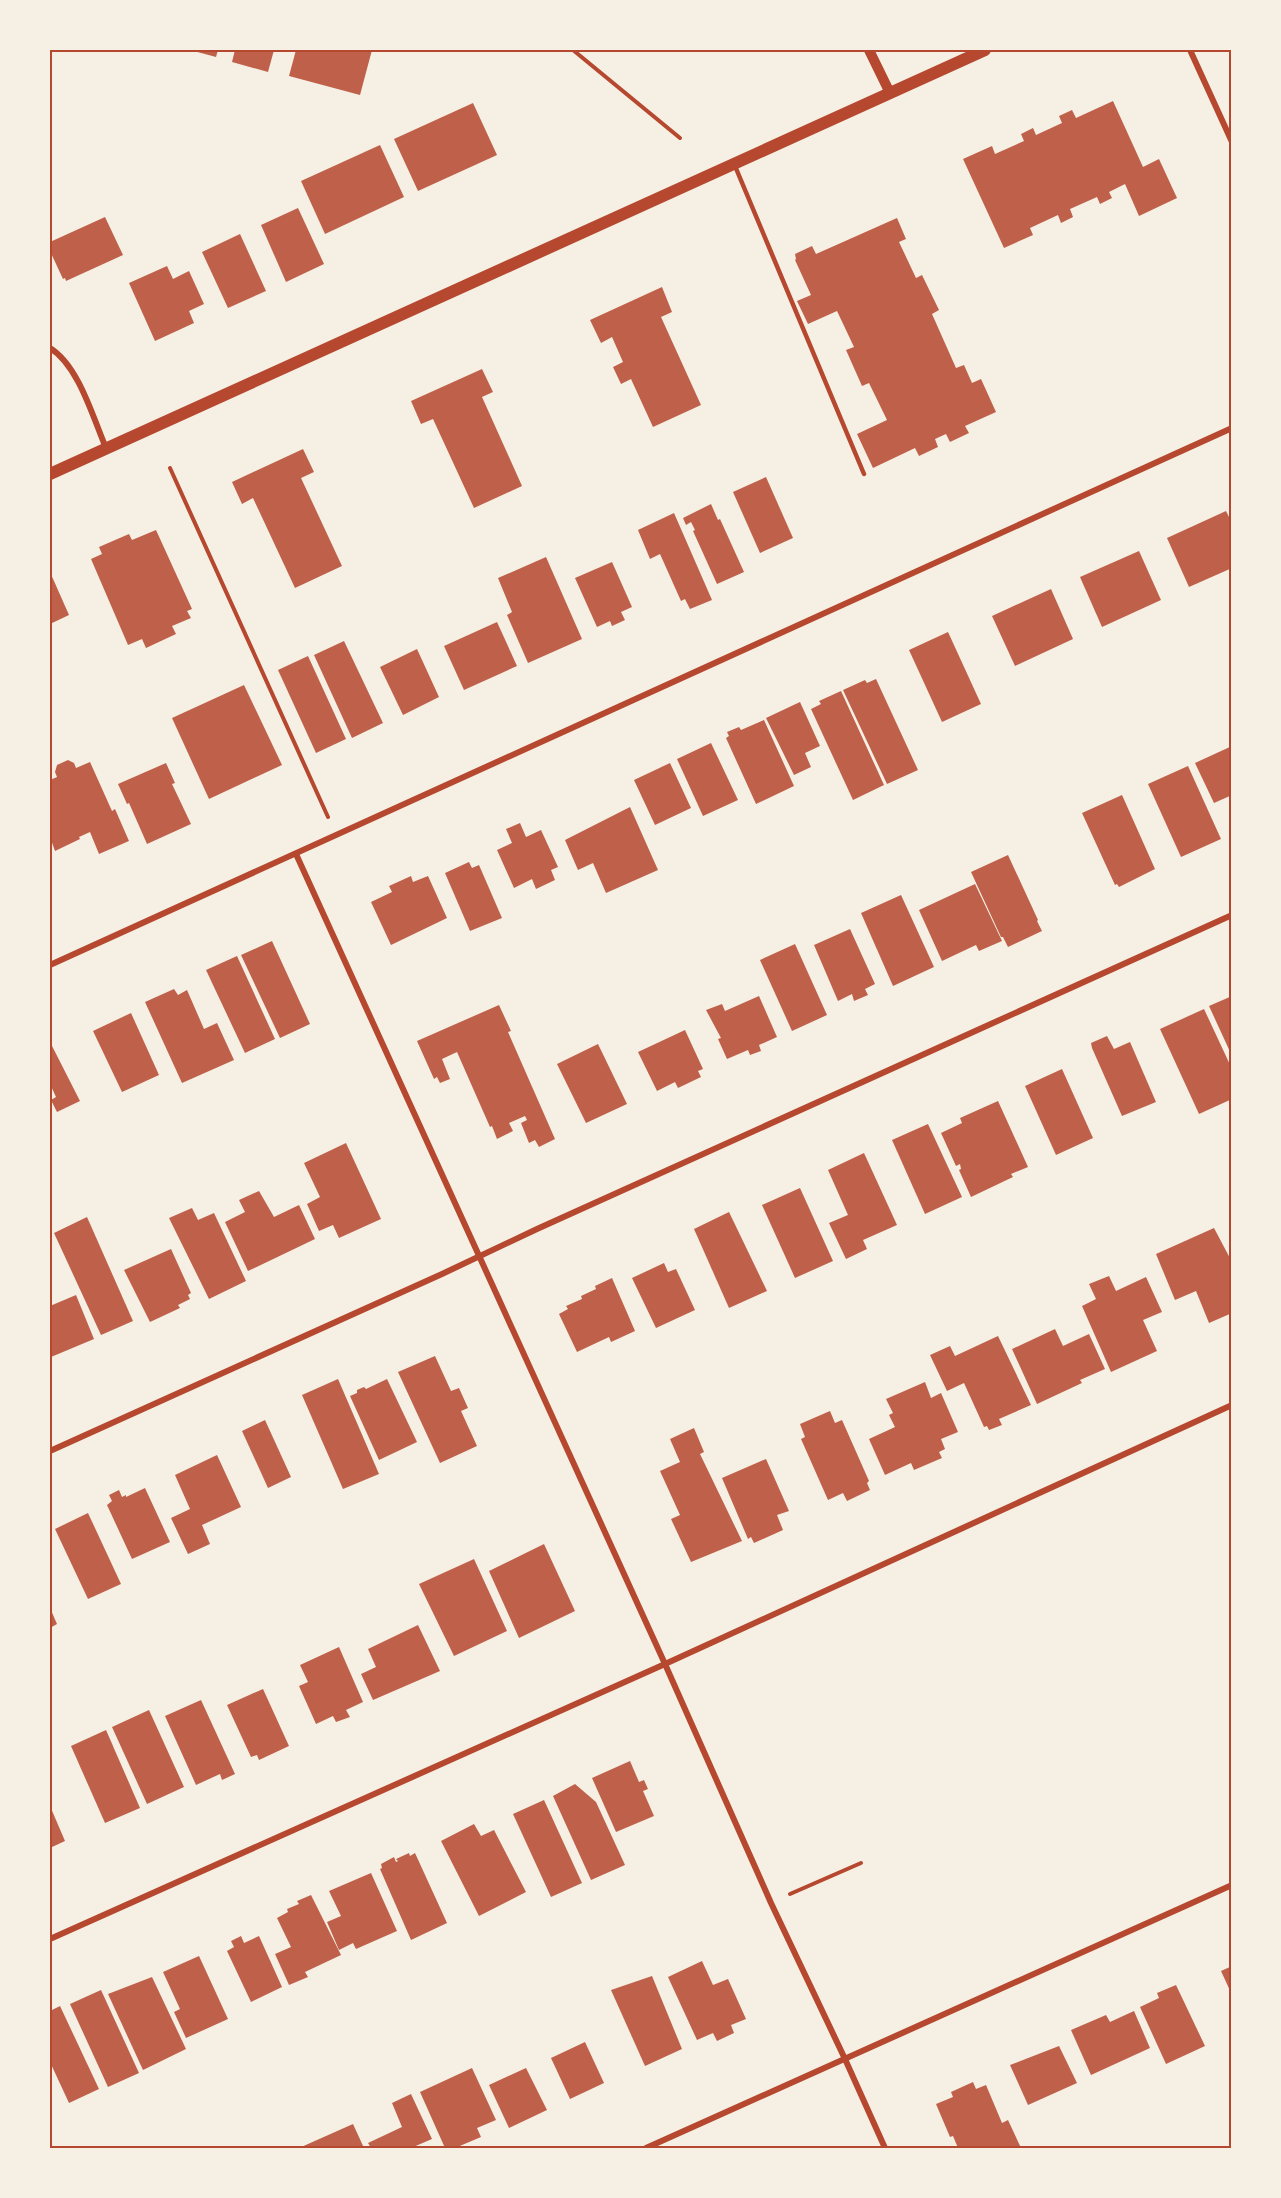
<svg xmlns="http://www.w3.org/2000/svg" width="1281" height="2198" font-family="'Nunito Sans',sans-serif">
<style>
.building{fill:#bf614a}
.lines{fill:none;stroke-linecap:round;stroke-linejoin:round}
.path{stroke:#b5482f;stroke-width:4}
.service{stroke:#b5482f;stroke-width:4.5}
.minor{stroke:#b5482f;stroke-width:6}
.tertiary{stroke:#b5482f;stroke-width:10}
.secondary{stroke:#b5482f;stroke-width:12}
.neatline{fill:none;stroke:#b5482f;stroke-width:2}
</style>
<rect width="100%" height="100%" fill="#f6efe4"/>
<g class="building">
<path d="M190 50H218L216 57Z"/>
<path d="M235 50H274L268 72 232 62Z"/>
<path d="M296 50H372L360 95 289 76Z"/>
<path d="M1113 101 1143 167 1159 159 1177 198 1139 216 1125 184 1109 192 1112 198 1100 204 1097 197 1070 209 1073 217 1061 223 1058 215 1030 228 1033 235 1004 248 963 159 992 146 995 154 1024 141 1021 134 1033 128 1036 135 1062 123 1059 116 1072 110 1076 118Z"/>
<path d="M473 103 497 155 418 191 394 139Z"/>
<path d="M380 145 404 197 325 234 301 181Z"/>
<path d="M298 208 324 264 286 282 261 225Z"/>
<path d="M105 217 123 255 66 281 65 278 63 279 50 251V242Z"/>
<path d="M897 218 906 239 899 242 916 278 922 275 939 310 932 314 956 368 964 365 972 383 981 379 996 412 965 426 969 433 950 442 946 434 935 439 938 447 919 456 915 448 873 468 857 434 887 420 869 383 862 386 846 350 854 347 837 311 808 324 797 301 811 295 795 260 796 259 795 254 812 246 816 254Z"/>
<path d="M240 234 266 291 228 308 202 252Z"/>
<path d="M167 266 173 279 189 271 204 304 189 311 194 323 155 341 129 283Z"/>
<path d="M662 287 672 312 661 317 701 405 653 427 631 379 621 384 613 367 623 362 612 337 601 343 590 320Z"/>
<path d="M482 369 493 392 482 397 522 486 474 508 433 419 421 424 411 401Z"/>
<path d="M303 449 314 472 301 478 342 566 295 588 253 498 242 504 232 482Z"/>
<path d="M766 477 793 538 760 553 733 492Z"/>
<path d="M711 504 718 520 720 519 744 572 717 584 693 531 695 530 691 522 686 525 683 518Z"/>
<path d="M1226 511 1232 523V568L1189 587 1167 538Z"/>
<path d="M674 513 712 600 690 609 685 599 681 601 660 554 650 559 638 530Z"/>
<path d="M156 530 192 609 187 611 191 618 172 626 176 634 146 648 142 639 128 645 91 559 102 554 99 547 129 534 132 540Z"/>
<path d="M1139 551 1161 600 1102 627 1080 577Z"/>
<path d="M546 557 582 639 528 663 507 615 512 612 498 578Z"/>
<path d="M612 562 632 607 621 612 625 620 612 626 610 621 597 627 575 578Z"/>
<path d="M50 572 69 615 50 624Z"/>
<path d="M1051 589 1073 639 1015 666 992 616Z"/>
<path d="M497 622 517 666 464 690 444 646Z"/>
<path d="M948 632 981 704 942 722 909 650Z"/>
<path d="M344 641 383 723 352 738 314 655Z"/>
<path d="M417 649 439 697 403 715 380 667Z"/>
<path d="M308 656 346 739 316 753 278 670Z"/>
<path d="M876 679 918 770 887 784 843 690 865 680 867 683Z"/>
<path d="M244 685 282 765 209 799 172 718Z"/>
<path d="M841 691 884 785 853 800 811 709 821 704 819 701Z"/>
<path d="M800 702 820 746 805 753 811 767 794 775 766 718Z"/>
<path d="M764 720 794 786 756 804 726 738 729 736 727 732 739 727 741 730Z"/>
<path d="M711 743 738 800 703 816 677 759Z"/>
<path d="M1232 746V795L1214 803 1195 763Z"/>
<path d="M68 760 74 763 76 768 90 762 112 811 115 809 129 841 99 854 90 832 79 837 80 839 55 851 50 837V780L57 777 55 772 57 765Z"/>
<path d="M166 763 175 783 172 784 191 824 147 844 129 803 127 804 118 784Z"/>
<path d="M670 763 691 808 655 825 634 780Z"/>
<path d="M1188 766 1221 839 1181 857 1148 784Z"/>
<path d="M1122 795 1155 869 1119 887 1117 884 1115 885 1082 813Z"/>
<path d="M630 807 658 870 606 893 593 863 578 870 565 840Z"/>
<path d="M520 823 526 837 541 830 558 867 551 870 555 880 536 889 532 879 514 888 497 850 512 843 506 829Z"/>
<path d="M1008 855 1038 920 1037 921 1042 931 1008 947 1003 937H1001L971 872Z"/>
<path d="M469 862 472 868 479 865 502 918 470 931 445 873Z"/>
<path d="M411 876 413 882 428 876 447 918 391 945 371 902 392 892 389 886Z"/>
<path d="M975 884 1002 941 979 951 976 945 942 961 919 910Z"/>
<path d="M901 895 934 967 893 986 861 913Z"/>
<path d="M850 929 875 984 865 989 868 995 854 1001 852 994 838 1001 814 945Z"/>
<path d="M272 941 310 1024 280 1038 241 955Z"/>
<path d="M795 944 827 1015 792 1031 760 960Z"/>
<path d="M237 956 275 1039 245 1053 206 970Z"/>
<path d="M174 989 178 995 187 990 204 1029 217 1023 234 1060 182 1083 145 1002Z"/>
<path d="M759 996 777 1037 759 1045 761 1051 750 1055 748 1050 727 1059 718 1039 721 1038 706 1010 722 1004 725 1011Z"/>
<path d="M1232 996V1056L1209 1006Z"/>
<path d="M499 1005 511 1031 508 1032 555 1139 539 1147 535 1140 529 1143 521 1123 527 1120 525 1116 509 1123 513 1131 497 1139 492 1126 490 1127 457 1052 442 1059 450 1079 440 1083 437 1077 434 1079 417 1041Z"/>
<path d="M1204 1009 1232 1069V1099L1199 1114 1160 1029Z"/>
<path d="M131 1013 159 1075 122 1092 93 1031Z"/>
<path d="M685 1030 703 1069 698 1071 701 1077 678 1088 675 1082 657 1091 638 1052Z"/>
<path d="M1107 1036 1114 1049 1130 1042 1156 1102 1122 1116 1092 1048 1091 1043Z"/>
<path d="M50 1042 80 1101 57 1112 51 1100 56 1097 51 1086 50 1087Z"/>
<path d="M598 1044 627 1104 586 1123 557 1064Z"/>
<path d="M1062 1069 1093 1138 1056 1155 1025 1086Z"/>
<path d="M998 1101 1028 1167 1011 1174 1013 1177 971 1197 959 1170 961 1169 960 1164 956 1166 941 1133 962 1123 960 1118Z"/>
<path d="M928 1124 962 1197 925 1214 892 1140Z"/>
<path d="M346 1143 381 1219 339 1238 333 1225 319 1231 307 1204 320 1197 304 1163Z"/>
<path d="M864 1153 897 1225 863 1240 867 1249 846 1259 829 1223 848 1215 828 1170Z"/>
<path d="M800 1188 833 1261 795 1278 762 1205Z"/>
<path d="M259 1191 274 1217 299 1205 315 1239 248 1271 225 1222 245 1212 239 1200Z"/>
<path d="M192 1208 198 1220 214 1213 246 1281 209 1299 169 1218Z"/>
<path d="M729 1212 767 1291 729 1308 694 1229Z"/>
<path d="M87 1217 133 1321 101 1335 54 1233Z"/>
<path d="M1214 1228 1232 1262V1313L1209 1323 1196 1291 1175 1300 1156 1254Z"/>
<path d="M171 1249 191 1293 188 1295 190 1299 178 1305 180 1308 150 1322 124 1270Z"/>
<path d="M664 1263 668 1272 676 1269 695 1310 656 1328 632 1278Z"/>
<path d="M1109 1276 1116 1291 1146 1277 1162 1312 1143 1320 1157 1351 1111 1372 1082 1306 1096 1299 1089 1284Z"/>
<path d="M612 1278 635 1331 611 1342 609 1337 577 1352 559 1314 568 1309 566 1306 582 1299 581 1296 596 1289 595 1286Z"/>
<path d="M76 1295 94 1339 51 1357 50 1306Z"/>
<path d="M1055 1329 1063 1346 1089 1334 1105 1369 1080 1380 1082 1383 1037 1404 1012 1349Z"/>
<path d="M998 1336 1031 1405 999 1419 1002 1425 989 1430 987 1426 984 1427 964 1383 947 1391 930 1355 950 1346 955 1356Z"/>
<path d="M435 1356 451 1391 459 1388 468 1408 461 1411 477 1446 440 1463 398 1372Z"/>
<path d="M338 1379 379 1474 343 1489 302 1395Z"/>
<path d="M387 1379 417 1442 379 1460 350 1396 357 1393V1390L364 1387 366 1389Z"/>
<path d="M925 1382 931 1398 941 1393 958 1432 941 1439 945 1449 939 1452 942 1458 914 1470 911 1463 885 1475 869 1439 895 1427 889 1415 893 1413 886 1399Z"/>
<path d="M830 1411 835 1423 842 1420 869 1481 867 1483 870 1490 847 1501 843 1493 828 1500 801 1439 805 1437 800 1424Z"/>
<path d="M265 1420 291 1477 268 1488 242 1431Z"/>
<path d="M694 1428 704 1452 700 1454 742 1541 691 1562 671 1519 680 1515 660 1471 680 1462 670 1439Z"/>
<path d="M217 1455 241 1507 202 1525 210 1544 188 1554 171 1518 190 1509 175 1475Z"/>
<path d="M766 1459 789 1511 777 1515 783 1530 754 1543 751 1537 748 1539 722 1478Z"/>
<path d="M145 1488 170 1542 132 1559 107 1505 112 1501 109 1495 119 1490 122 1497 126 1495V1497Z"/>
<path d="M88 1513 121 1584 88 1599 55 1529Z"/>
<path d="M544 1544 575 1611 519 1638 489 1571Z"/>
<path d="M474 1559 507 1631 454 1656 419 1584Z"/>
<path d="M50 1608 57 1624 50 1628Z"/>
<path d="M418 1625 440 1671 373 1700 361 1674 376 1667 368 1649Z"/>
<path d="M339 1647 363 1702 346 1710 350 1717 336 1722 333 1716 316 1724 299 1686 308 1682 300 1665Z"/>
<path d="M263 1689 289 1746 259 1760 257 1755 251 1757 227 1705Z"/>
<path d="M201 1700 235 1774 222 1780 220 1774 196 1785 165 1716Z"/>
<path d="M149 1710 184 1787 147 1804 112 1727Z"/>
<path d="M106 1730 140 1808 105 1823 71 1746Z"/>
<path d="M630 1761 639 1782 644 1780 648 1789 643 1791 654 1816 616 1832 592 1778Z"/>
<path d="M575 1784 596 1802 625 1865 591 1880 553 1796Z"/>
<path d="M544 1800 582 1883 551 1897 513 1814Z"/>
<path d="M50 1806 65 1841 50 1848Z"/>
<path d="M474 1824 481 1836 494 1830 526 1892 479 1916 441 1841Z"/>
<path d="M409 1853 410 1856 415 1853 447 1923 411 1940 380 1869 382 1868 381 1864 394 1857 396 1862 398 1861 396 1859Z"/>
<path d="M371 1873 397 1931 356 1949 353 1943 339 1950 327 1922 341 1916 329 1891Z"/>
<path d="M311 1895 341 1955 305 1972 308 1977 289 1985 275 1954 291 1947 277 1918 288 1912 287 1909 299 1904 297 1901Z"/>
<path d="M241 1936 244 1943 259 1936 282 1987 251 2002 227 1951 234 1947 231 1941Z"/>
<path d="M199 1956 228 2019 186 2038 174 2012 180 2009 163 1972Z"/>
<path d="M702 1961 713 1985 728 1979 746 2019 731 2025 734 2033 717 2041 713 2033 697 2040 668 1977Z"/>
<path d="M1232 1966V1995L1221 1971Z"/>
<path d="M652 1976 682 2049 645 2066 611 1990Z"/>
<path d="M152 1977 186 2049 143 2070 108 1994Z"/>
<path d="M1176 1985 1205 2046 1166 2064 1140 2007 1159 1998 1157 1993Z"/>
<path d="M101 1990 139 2073 108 2087 70 2004Z"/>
<path d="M60 2006 99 2089 69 2103 50 2062V2011Z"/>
<path d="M1134 2011 1150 2048 1091 2075 1071 2030 1106 2015 1110 2022Z"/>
<path d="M585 2042 604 2083 570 2099 551 2058Z"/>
<path d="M1059 2046 1077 2083 1028 2105 1010 2065Z"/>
<path d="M472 2068 496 2120 477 2128 481 2137 455 2148H445L420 2092Z"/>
<path d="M526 2068 547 2110 509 2128 489 2085Z"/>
<path d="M973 2082 976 2089 986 2085 1002 2123 1008 2120 1021 2148H958L953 2136 950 2137 936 2104 953 2097 951 2092Z"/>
<path d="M411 2094 432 2139 411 2148H371L368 2143 402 2127 392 2103Z"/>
<path d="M353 2124 364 2148H299Z"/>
</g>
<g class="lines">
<g class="path">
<path d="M573 50 680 138"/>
<path d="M170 468 328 817"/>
<path d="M790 1894 861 1863"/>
</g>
<path class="service" d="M735 166 864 474"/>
<g class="minor">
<path d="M1190 50 1232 142"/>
<path d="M50 348C79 366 93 418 106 448"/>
<path d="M296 854 665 1664 771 1903 845 2059 885 2148"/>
<path d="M50 965 1232 428"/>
<path d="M50 1451 442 1274 537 1229 1232 915"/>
<path d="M50 1939 665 1664 1232 1405"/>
<path d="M646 2148 1232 1885"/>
</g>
<path class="tertiary" d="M869 50 890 93"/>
<path class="secondary" d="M50 474 985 50"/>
</g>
<rect width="1281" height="2198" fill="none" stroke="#f6efe4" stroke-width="102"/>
<rect x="51" y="51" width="1179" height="2096" class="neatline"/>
</svg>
